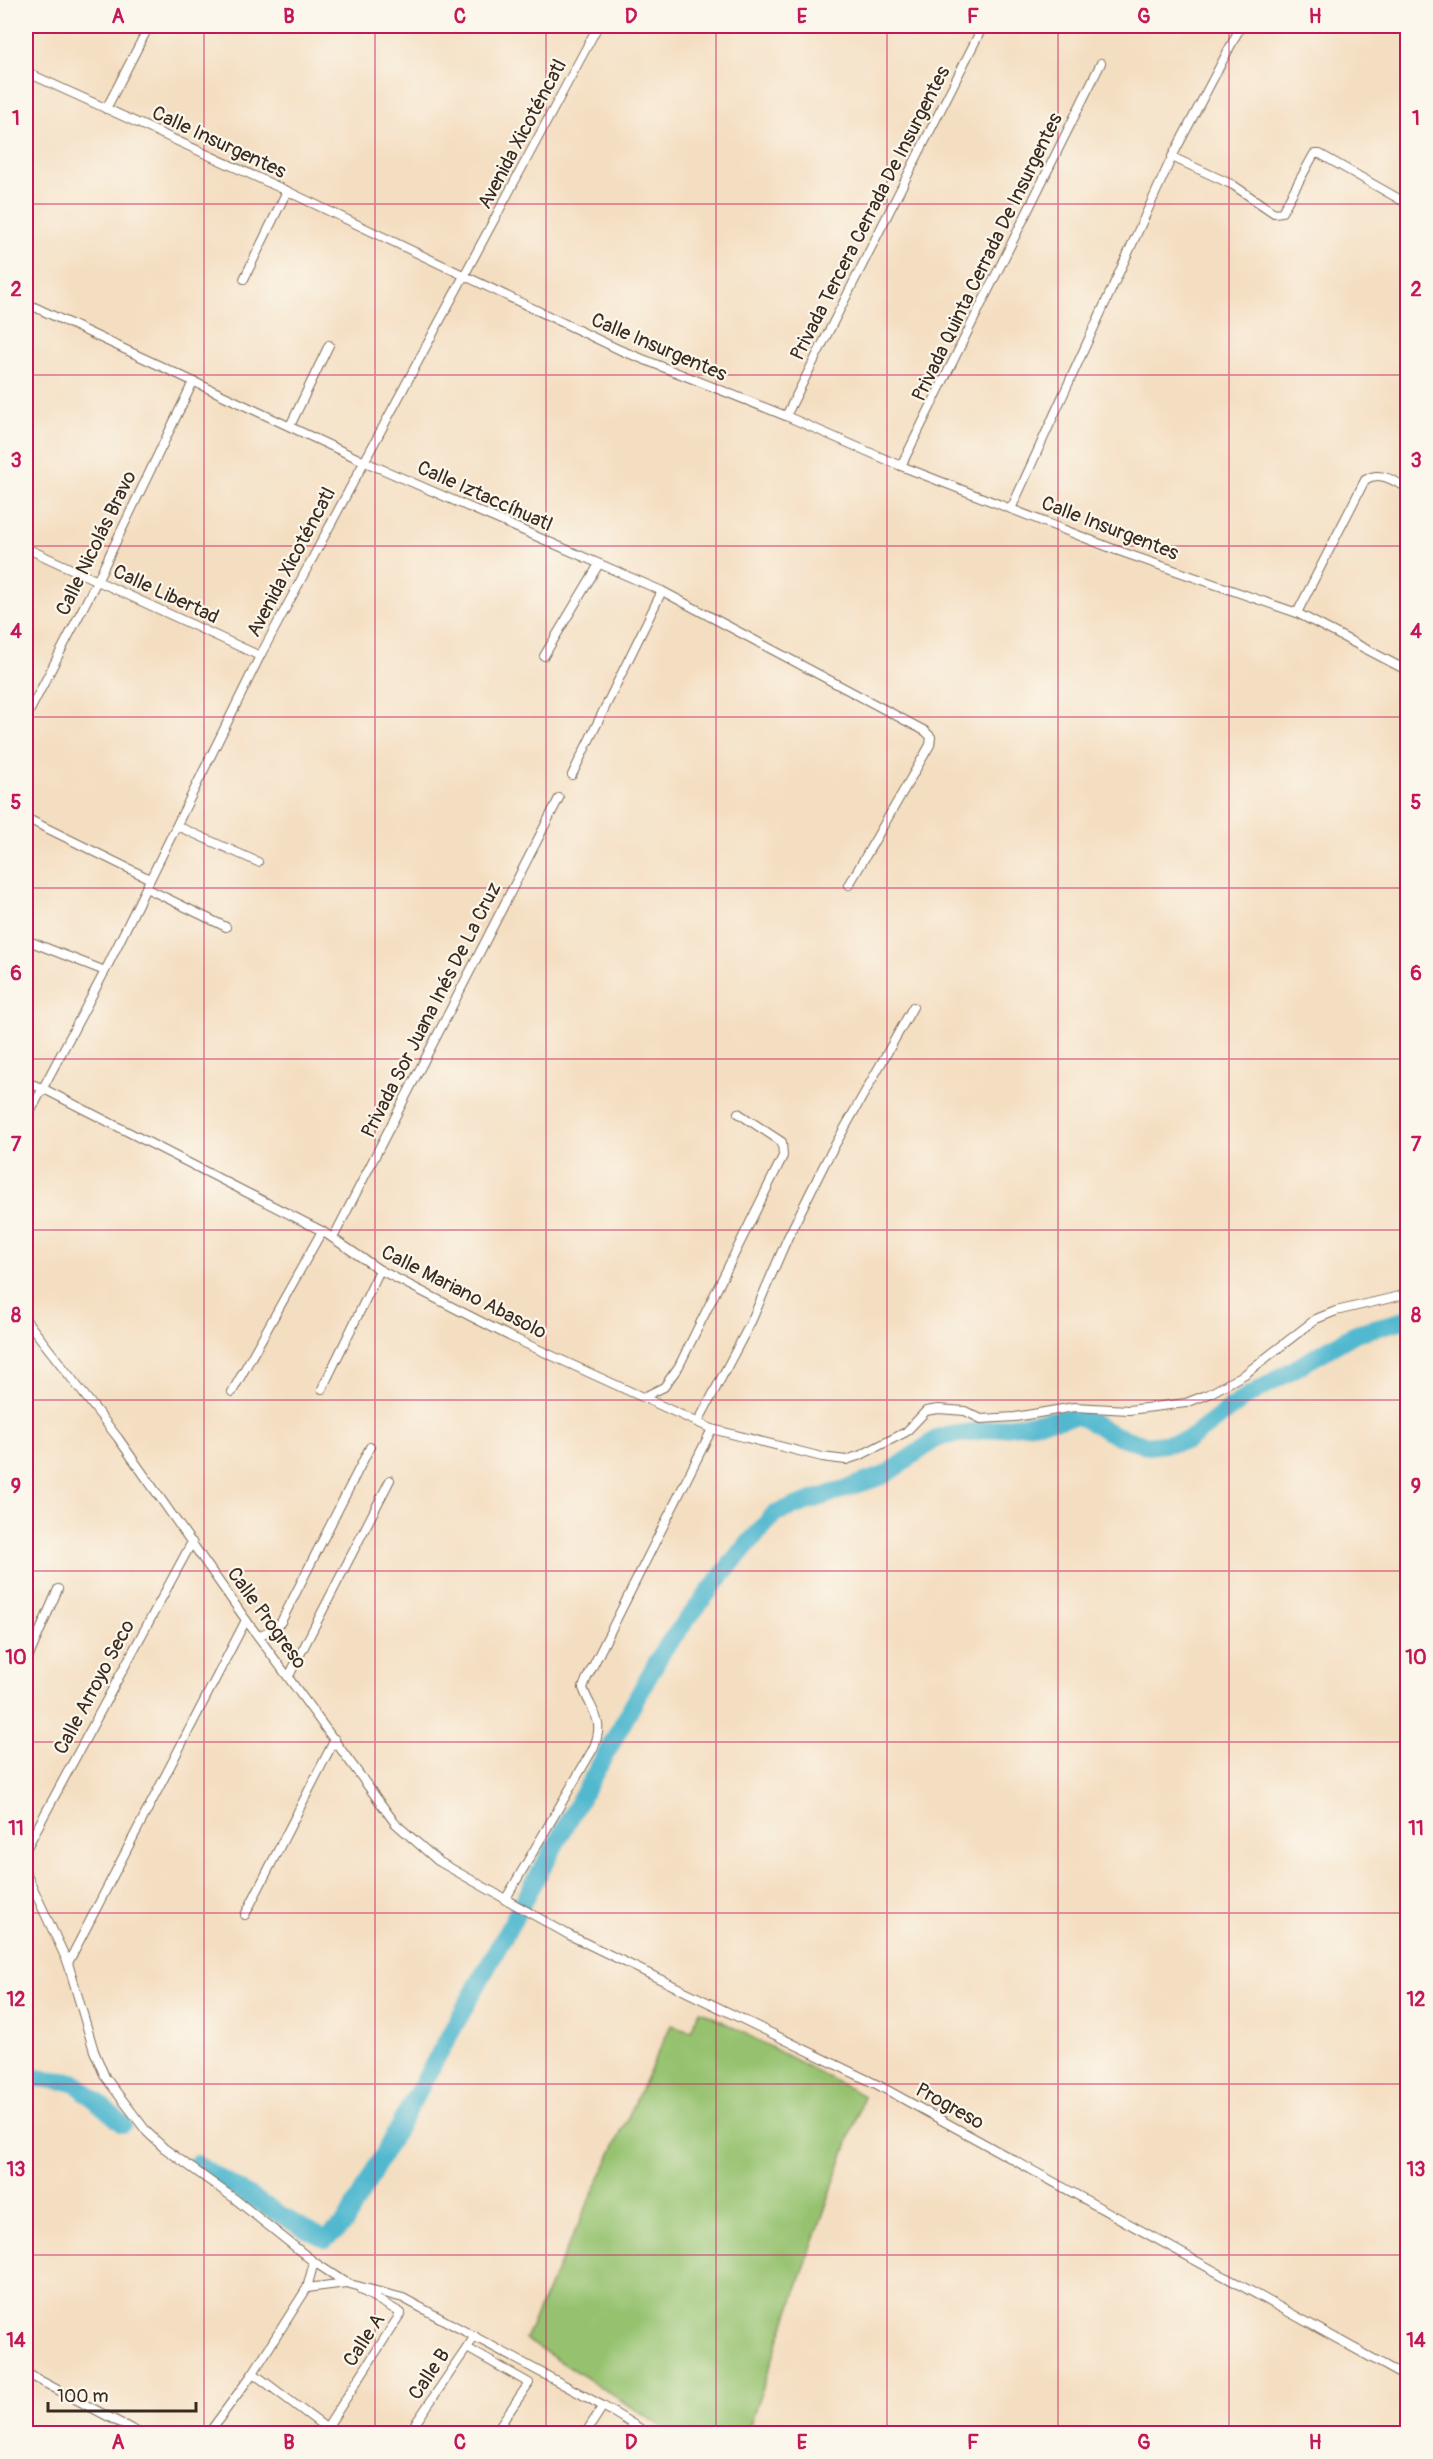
<svg xmlns="http://www.w3.org/2000/svg" width="1433" height="2459" font-family="Pangolin,sans-serif">
<style>
.green{fill:#96c26f;stroke:#687646;stroke-width:1.5}
.lines{fill:none;stroke-linecap:round;stroke-linejoin:round}
.river{stroke:#51b8cf;stroke-width:18}
.street-casing{stroke:#7c6957;stroke-width:10}
.street{stroke:#fff;stroke-width:8}
.grid{fill:none;stroke:#c2185b;stroke-width:1.5;stroke-opacity:0.55}
.labels{text-anchor:middle;dominant-baseline:central;stroke-width:4.5;stroke-linejoin:round;paint-order:stroke}
.street-label{font-size:20px;fill:#3b2a1e;stroke:#fbf7ec}
.neatline{fill:none;stroke:#c2185b;stroke-width:2}
.grid-label{font-size:20px;text-anchor:middle;font-weight:bold;fill:#c2185b}
</style>
<rect width="100%" height="100%" fill="#fbf7ec"/>
<filter id="ink" filterUnits="userSpaceOnUse"><feTurbulence type="fractalNoise" baseFrequency=".0167" numOctaves="2"/><feDisplacementMap in="SourceGraphic" scale="12" xChannelSelector="R" yChannelSelector="G"/><feConvolveMatrix kernelMatrix="1 2 1 2 8 2 1 2 1" color-interpolation-filters="sRGB"/></filter>
<filter id="wash" filterUnits="userSpaceOnUse"><feTurbulence type="fractalNoise" baseFrequency=".008" numOctaves="4" result="noise"/><feDisplacementMap in="SourceGraphic" scale="24" xChannelSelector="R" yChannelSelector="G"/><feGaussianBlur stdDeviation="1.35" result="paint"/><feColorMatrix in="noise" values="0 0 0 0 0 0 0 0 0 0 0 0 0 0 0 0 0 1.4 0 .05"/><feComposite in="paint" operator="in"/></filter>
<g filter="url(#wash)">
<rect width="100%" height="100%" fill="#f4dec1"/>
<path class="green" d="M700 2010 864 2096 747 2433H672L525 2339 671 2025 691 2031Z"/>
<g class="lines">
<g class="river">
<path d="M26 2077 74 2082 123 2124"/>
<path d="M196 2164 296 2224 326 2239 345 2223 664 1649 729 1566 775 1513 885 1475 939 1437 1079 1416 1115 1435 1148 1446 1187 1441 1243 1399 1356 1333 1408 1319"/>
</g>
</g>
</g>
<g filter="url(#ink)">
<g class="lines">
<defs>
<g id="street">
<path d="M26 72 287 191 620 350 786 416 901 466 1116 550 1297 613 1408 671"/>
<path d="M106 109 149 26"/>
<path d="M1172 157 1233 185 1274 213 1282 212 1314 154H1320L1408 204"/>
<path d="M244 279 287 191"/>
<path d="M26 303 363 461 662 591 925 731 931 737 930 745 849 885"/>
<path d="M786 416 983 26"/>
<path d="M290 426 329 345"/>
<path d="M901 466 1101 63"/>
<path d="M1011 509 1172 157 1241 26"/>
<path d="M26 548 260 656"/>
<path d="M1297 613 1365 480C1380 470 1393 481 1408 488"/>
<path d="M544 656 599 564"/>
<path d="M26 718 97 581 193 382"/>
<path d="M572 775 662 591"/>
<path d="M26 818 150 879"/>
<path d="M177 826 258 862"/>
<path d="M146 888 226 927"/>
<path d="M26 940 105 971"/>
<path d="M26 1082 42 1088 322 1231 380 1270 509 1336 712 1429 822 1457 846 1460 861 1455 906 1432 926 1411 938 1409 965 1411 981 1419 1015 1417 1074 1407 1129 1410 1186 1403 1209 1394 1245 1374 1316 1319 1336 1311 1408 1294"/>
<path d="M26 1120 105 971 260 656 598 26"/>
<path d="M333 1238 559 798"/>
<path d="M26 1320 118 1438 246 1620 395 1823 438 1861 569 1935 878 2085 1408 2378"/>
<path d="M322 1389 380 1270"/>
<path d="M232 1392 322 1231"/>
<path d="M644 1397 664 1387 679 1366 783 1156 782 1142 738 1113"/>
<path d="M698 1422 751 1322 788 1237 826 1161 913 1007"/>
<path d="M258 1636 274 1629 281 1622 370 1447"/>
<path d="M26 1663 58 1589"/>
<path d="M289 1676 390 1480"/>
<path d="M26 1849 192 1542"/>
<path d="M26 1873 68 1963 94 2051 105 2077 147 2132 164 2148 235 2199 314 2262 346 2283 403 2298 603 2406 649 2434"/>
<path d="M505 1900 593 1749C606 1720 592 1713 583 1688L586 1680 712 1429"/>
<path d="M245 1915 335 1739"/>
<path d="M68 1963 246 1620"/>
<path d="M307 2288 346 2283"/>
<path d="M467 2348 529 2383 494 2434"/>
<path d="M26 2373 141 2434"/>
<path d="M253 2373 334 2434"/>
<path d="M411 2430 475 2336"/>
<path d="M208 2434 253 2373 307 2288 314 2262"/>
<path d="M323 2434 401 2313 361 2290"/>
<path d="M585 2434 603 2406"/>
</g>
</defs>
<use href="#street" class="street-casing"/>
<use href="#street" class="street"/>
</g>
</g>
<path class="grid" d="M204 26V2434M375 26V2434M546 26V2434M716 26V2434M887 26V2434M1058 26V2434M1229 26V2434M26 204H1408M26 375H1408M26 546H1408M26 717H1408M26 888H1408M26 1059H1408M26 1230H1408M26 1400H1408M26 1571H1408M26 1742H1408M26 1913H1408M26 2084H1408M26 2255H1408"/>
<g class="labels">
<g class="street-label">
<text transform="translate(522 134) rotate(-62)">Avenida Xicoténcatl</text>
<text transform="translate(219 142) rotate(25)">Calle Insurgentes</text>
<text transform="translate(870 213) rotate(-63)">Privada Tercera Cerrada De Insurgentes</text>
<text transform="translate(987 257) rotate(-64)">Privada Quinta Cerrada De Insurgentes</text>
<text transform="translate(659 347) rotate(23)">Calle Insurgentes</text>
<text transform="translate(485 496) rotate(24)">Calle Iztaccíhuatl</text>
<text transform="translate(1110 528) rotate(21)">Calle Insurgentes</text>
<text transform="translate(96 543) rotate(-64)">Calle Nicolás Bravo</text>
<text transform="translate(291 562) rotate(-62)">Avenida Xicoténcatl</text>
<text transform="translate(166 594) rotate(25)">Calle Libertad</text>
<text transform="translate(431 1010) rotate(-63)">Privada Sor Juana Inés De La Cruz</text>
<text transform="translate(464 1292) rotate(27)">Calle Mariano Abasolo</text>
<text transform="translate(267 1618) rotate(54)">Calle Progreso</text>
<text transform="translate(94 1687) rotate(-62)">Calle Arroyo Seco</text>
<text transform="translate(950 2106) rotate(29)">Progreso</text>
<text transform="translate(364 2340) rotate(-57)">Calle A</text>
<text transform="translate(429 2374) rotate(-56)">Calle B</text>
</g>
</g>
<rect width="1433" height="2459" fill="none" stroke="#fbf7ec" stroke-width="66"/>
<path d="M48 2402v9h148v-9" fill="none" stroke="#3b2a1e" stroke-width="3"/>
<text x="57" y="2402" font-size="18" fill="#3b2a1e" stroke="#fbf7ec" stroke-width="4.5" paint-order="stroke">100 m</text>
<rect x="33" y="33" width="1367" height="2393" class="neatline"/>
<g class="grid-label">
<text x="118" y="23">A</text>
<text x="289" y="23">B</text>
<text x="460" y="23">C</text>
<text x="631" y="23">D</text>
<text x="802" y="23">E</text>
<text x="973" y="23">F</text>
<text x="1144" y="23">G</text>
<text x="1315" y="23">H</text>
<text x="16" y="125">1</text>
<text x="1416" y="125">1</text>
<text x="16" y="296">2</text>
<text x="1416" y="296">2</text>
<text x="16" y="467">3</text>
<text x="1416" y="467">3</text>
<text x="16" y="638">4</text>
<text x="1416" y="638">4</text>
<text x="16" y="809">5</text>
<text x="1416" y="809">5</text>
<text x="16" y="980">6</text>
<text x="1416" y="980">6</text>
<text x="16" y="1151">7</text>
<text x="1416" y="1151">7</text>
<text x="16" y="1322">8</text>
<text x="1416" y="1322">8</text>
<text x="16" y="1493">9</text>
<text x="1416" y="1493">9</text>
<text x="16" y="1664">10</text>
<text x="1416" y="1664">10</text>
<text x="16" y="1835">11</text>
<text x="1416" y="1835">11</text>
<text x="16" y="2006">12</text>
<text x="1416" y="2006">12</text>
<text x="16" y="2176">13</text>
<text x="1416" y="2176">13</text>
<text x="16" y="2347">14</text>
<text x="1416" y="2347">14</text>
<text x="118" y="2449">A</text>
<text x="289" y="2449">B</text>
<text x="460" y="2449">C</text>
<text x="631" y="2449">D</text>
<text x="802" y="2449">E</text>
<text x="973" y="2449">F</text>
<text x="1144" y="2449">G</text>
<text x="1315" y="2449">H</text>
</g>
</svg>
